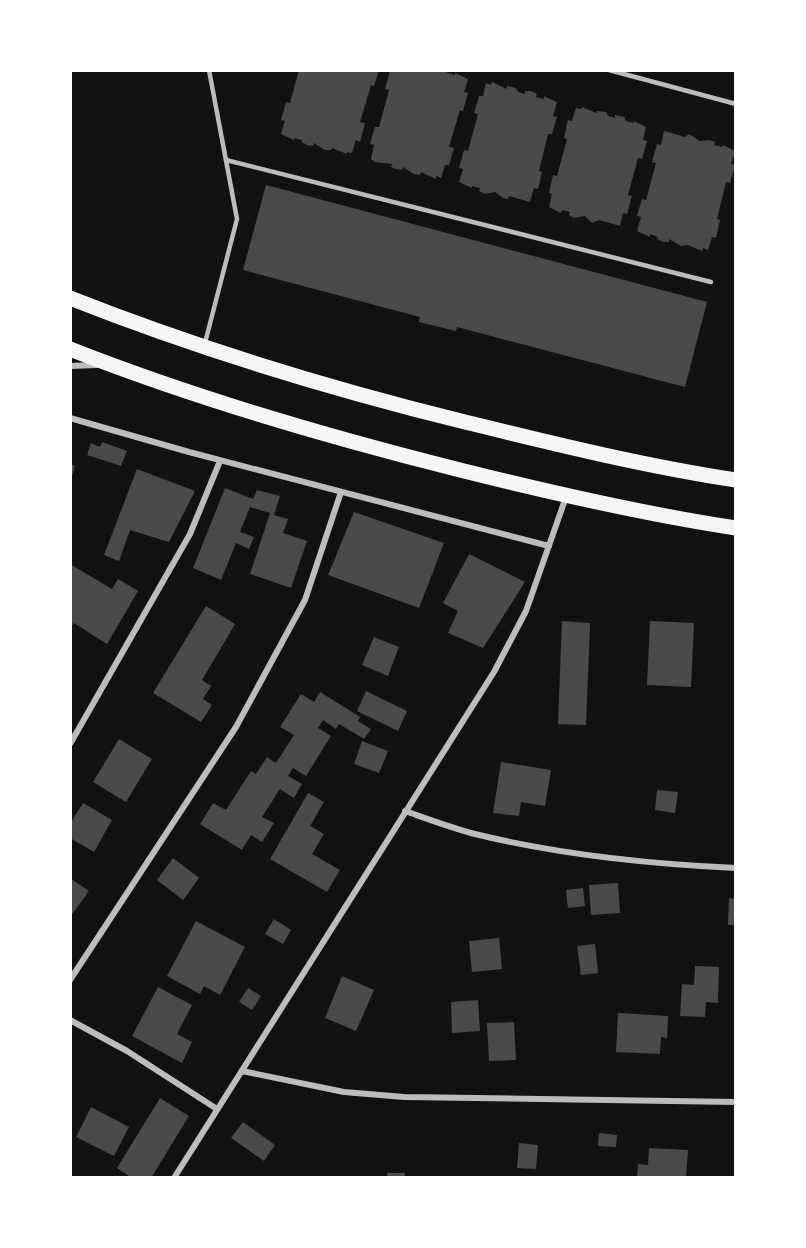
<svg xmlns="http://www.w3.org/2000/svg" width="806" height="1248" font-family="Helvetica,sans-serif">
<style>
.building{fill:#4a4a4a}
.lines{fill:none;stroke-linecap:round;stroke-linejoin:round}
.service{stroke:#bcbcbc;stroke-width:4.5}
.minor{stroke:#bcbcbc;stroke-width:6}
.primary{stroke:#f5f5f5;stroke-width:15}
</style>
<rect width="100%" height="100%" fill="#111"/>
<g class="building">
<path d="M299 70H379L374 86 371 85 360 122 365 123 360 142 356 140 352 153 347 152V154L332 148 331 150H325L314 143 313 146 307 145 302 142V140L294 138V140L281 134 285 121 281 120 286 102 290 103Z"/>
<path d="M394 70H448L447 73 455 75V73L468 79 464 92 468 93 463 111 460 110 449 147 454 148 449 165H445L441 178 436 176V179L421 172 420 175 414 174 403 167 402 170 396 169 391 167 392 164 375 162 371 159 374 145 370 144 375 127H379L389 90 385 89 390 71Z"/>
<path d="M492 82 507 89V86L516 88 518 92 525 94V91H531L537 94 536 97 544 99V96L557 102 553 116 557 117 552 134H548L539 171 542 172 538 189 534 188 530 202 509 196 508 199 503 198 495 192 485 194 479 191 480 188 472 186V188L459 182 463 169 459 168 464 150 468 151 478 114 474 113 479 96H483L486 83 491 85Z"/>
<path d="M582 107 596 113 597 111 606 112 608 116 615 118V115L624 117 626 121 633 123 634 121 646 127 643 140 647 141 642 159 638 158 628 195 632 196 627 214 623 213 620 226 599 220 592 223 585 216 574 218 569 215 570 212 562 210 561 213 549 207 552 194 549 193 553 175 557 176 567 139 564 138 568 120 572 121 576 108 581 109Z"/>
<path d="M664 131 685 137 689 134 700 141 709 140 715 142 714 145 722 147 723 145 735 151 731 164 735 165 730 183 726 182 717 219 720 220 716 238 712 237 708 250 703 248 702 251 688 245 681 246 669 239V242H663L657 239 658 237 650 234V237L637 231 641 217 637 216 642 199 646 200 656 163 652 162 657 144 661 145Z"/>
<path d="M266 185 707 302 685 387 457 327 456 331 419 322 420 317 243 270Z"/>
<path d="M102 442 127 451 121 466 87 455 91 443 100 447Z"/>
<path d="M70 464 75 466 71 479H70Z"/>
<path d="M137 469 195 491 169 542 130 530 119 561 104 555Z"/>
<path d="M225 488 253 499 257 490 280 496 274 515 288 519 283 533 307 541 291 588 250 574 270 513 250 507 240 532 254 537 249 549 236 543 221 580 193 568Z"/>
<path d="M354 512 444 543 419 608 328 575Z"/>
<path d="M469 554 525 582 483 648 448 633 458 611 443 603Z"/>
<path d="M70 564 112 589 118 579 138 591 107 644 74 623 70 629Z"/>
<path d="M206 606 235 624 202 680 211 686 203 699 212 705 201 722 153 693Z"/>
<path d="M562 621 590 623 586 725 558 724Z"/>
<path d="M650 621 694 623 691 687 647 685Z"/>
<path d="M374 637 399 647 388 676 362 665Z"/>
<path d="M366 691 407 711 398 731 357 711Z"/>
<path d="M320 692 360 717 358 721 371 729 364 739 339 724 336 729 323 720 318 728 331 736 306 776 293 768 288 776 302 784 294 798 280 789 262 817 274 823 262 842 251 835 242 850 200 824 213 803 226 810 251 771 256 774 267 757 276 763 294 735 280 727 301 694 314 702Z"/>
<path d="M119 739 152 759 126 802 93 782Z"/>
<path d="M362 741 388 751 379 773 354 764Z"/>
<path d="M501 762 551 770 545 806 521 802 519 816 493 813Z"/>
<path d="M657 790 678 792 675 813 655 810Z"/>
<path d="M308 793 324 802 310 826 324 834 312 854 340 870 327 892 270 859Z"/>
<path d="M83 803 112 820 94 852 70 838V824Z"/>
<path d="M173 858 199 878 183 900 157 880Z"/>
<path d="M70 878 89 891 70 917Z"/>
<path d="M618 883 620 913 591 915 589 885Z"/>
<path d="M583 888 585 906 568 908 566 890Z"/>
<path d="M729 898 736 899V925H728Z"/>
<path d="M274 919 291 930 283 944 265 934Z"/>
<path d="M196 921 245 947 220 995 204 986 200 994 167 976Z"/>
<path d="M499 938 502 969 472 972 469 941Z"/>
<path d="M595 944 598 973 581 975 577 946Z"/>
<path d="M695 966 719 967 718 1003 706 1002 705 1017 680 1016 682 984 694 985Z"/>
<path d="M342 976 374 990 356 1031 325 1018Z"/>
<path d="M158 987 192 1005 177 1034 192 1042 182 1063 132 1036Z"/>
<path d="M248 988 261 996 252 1010 239 1002Z"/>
<path d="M478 1000 480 1031 452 1033 451 1002Z"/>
<path d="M618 1013 668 1016 667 1038 661 1037 660 1054 616 1052Z"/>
<path d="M514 1022 516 1060 489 1061 487 1023Z"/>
<path d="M160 1098 189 1116 151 1178H132L117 1168Z"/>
<path d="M91 1107 129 1127 114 1156 76 1137Z"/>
<path d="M243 1122 275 1145 264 1161 231 1138Z"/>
<path d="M599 1133 617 1135 616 1147 598 1146Z"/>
<path d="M519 1143 538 1145 536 1169 517 1168Z"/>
<path d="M649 1148 688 1150 686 1178H637L638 1164 648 1165Z"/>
<rect x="387" y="1173" width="18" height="5"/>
</g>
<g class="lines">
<g class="service">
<path d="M609 70 736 104"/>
<path d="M226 160 711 282"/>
<path d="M205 343 237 219 209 70"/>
</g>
<g class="minor">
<path d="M70 366 97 365"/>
<path d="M70 418 189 452 549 546"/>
<path d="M70 744 190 534 220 461"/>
<path d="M405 811C428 819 452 828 475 834 560 855 648 864 736 868"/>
<path d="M70 980 236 727 305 600 341 492"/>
<path d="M70 1020 127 1051 217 1109"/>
<path d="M242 1071 344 1092 404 1097 736 1102"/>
<path d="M174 1178 494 672 526 611 566 497"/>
</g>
<g class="primary">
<path d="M70 298C199 349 331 389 465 422 555 444 644 466 736 480"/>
<path d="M70 349C197 399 328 437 460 470 552 493 643 514 736 528"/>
</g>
</g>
<rect width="806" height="1248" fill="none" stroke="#ffffff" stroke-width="144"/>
</svg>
